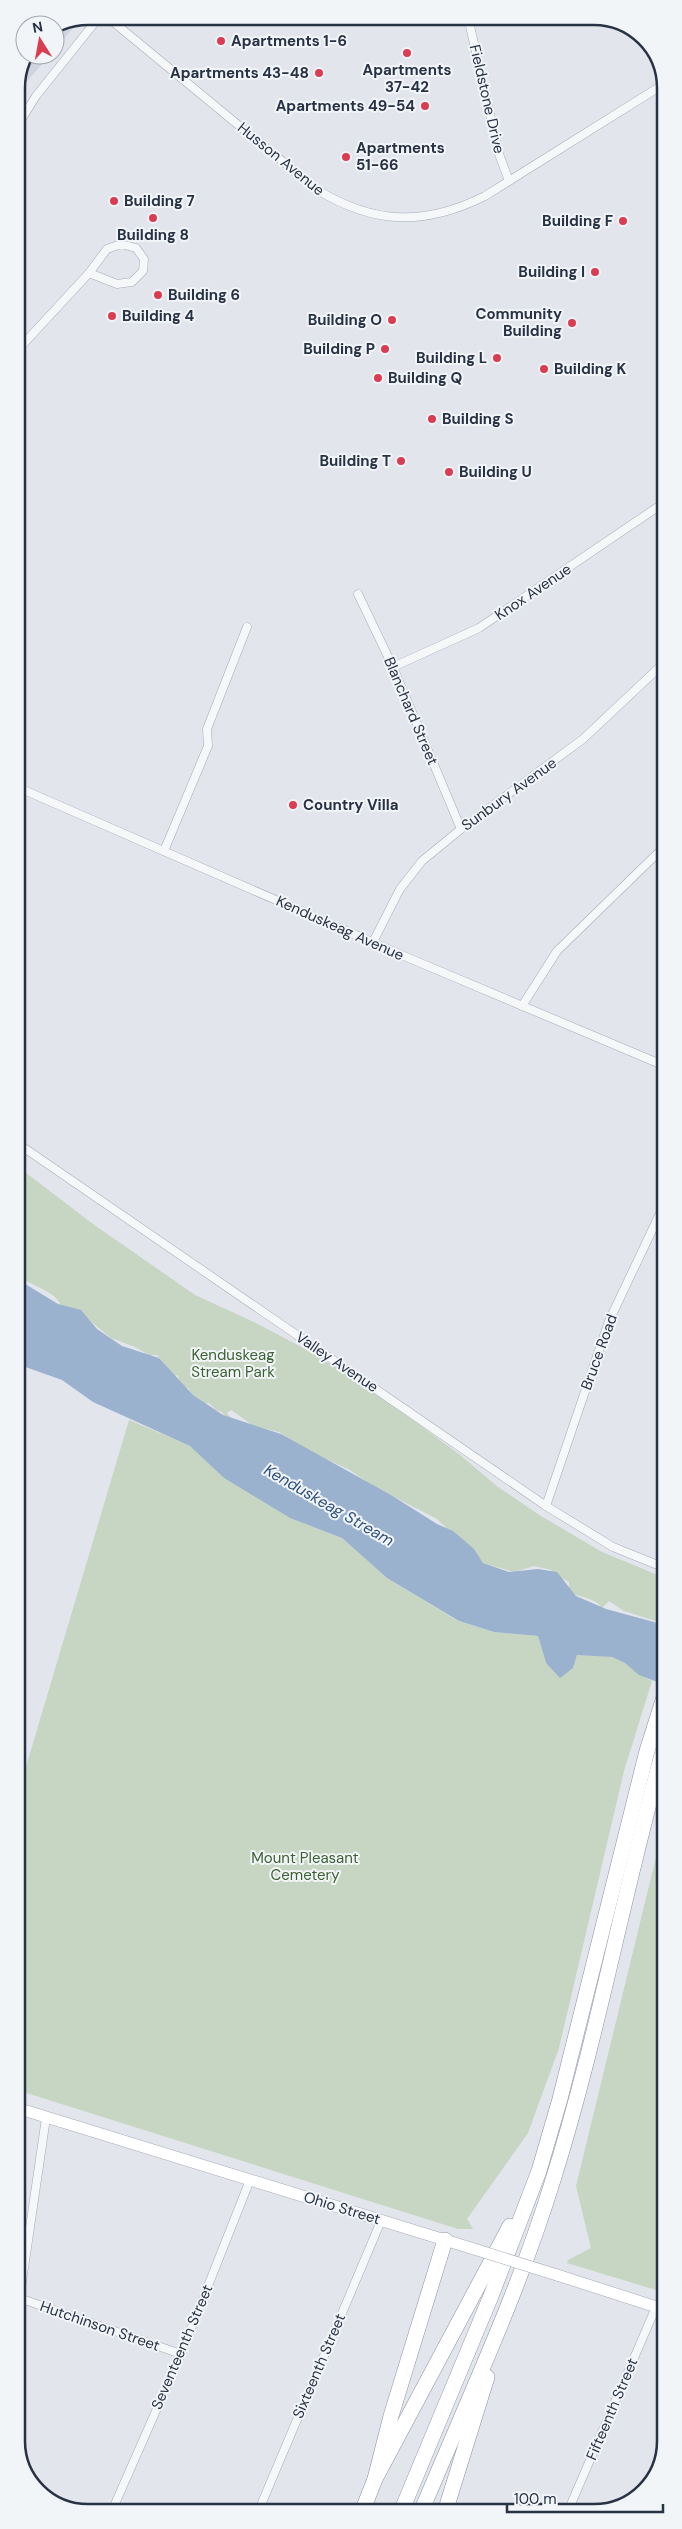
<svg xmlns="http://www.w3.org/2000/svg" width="682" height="2529" font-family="'DM Sans',sans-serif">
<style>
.built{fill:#d0d4de}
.green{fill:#c7d6c2}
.water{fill:#9ab2ce}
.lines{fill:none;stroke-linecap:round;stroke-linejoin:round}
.street-casing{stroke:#a6acb7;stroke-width:9}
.secondary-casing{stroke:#a6acb7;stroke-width:12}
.highway-casing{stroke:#8892a4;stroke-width:16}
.street{stroke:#f5f7f9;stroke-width:8}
.secondary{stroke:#fff;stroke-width:11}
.highway{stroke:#fff;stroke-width:15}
.secondary-bridge-casing{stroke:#a6acb7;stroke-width:12;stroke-linecap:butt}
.secondary-bridge{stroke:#fff;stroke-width:11}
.poi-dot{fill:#da3d51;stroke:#f2f5f8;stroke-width:2}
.labels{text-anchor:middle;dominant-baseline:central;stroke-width:4;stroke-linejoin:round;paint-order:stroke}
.poi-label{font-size:15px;font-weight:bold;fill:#283245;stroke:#f2f5f8;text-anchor:start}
.street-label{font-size:15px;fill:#283245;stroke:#f2f5f8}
.park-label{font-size:15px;fill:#3c6234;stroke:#f2f5f8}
.water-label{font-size:16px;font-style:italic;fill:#2e507d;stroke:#f2f5f8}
.rim{fill:none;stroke:#283245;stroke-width:2.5}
</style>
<rect width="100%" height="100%" fill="#e2e5ec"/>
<g class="built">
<path d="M81 19 55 49V30Z"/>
<path d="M30 55H50L16 94V88Z"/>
</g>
<g class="green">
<path d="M17 1166 93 1224 195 1295 256 1323 307 1350 370 1388 460 1455 498 1487 541 1516 602 1552 665 1578V1624L624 1611 609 1601 602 1608 599 1607 601 1606C590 1596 580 1598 569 1592V1582L550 1572 552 1570 534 1566 514 1572 483 1563 437 1519 377 1488 348 1469 308 1451 279 1432 254 1426 231 1410 227 1413 231 1418 225 1417 222 1412 216 1410 209 1403 202 1404 201 1400 191 1394 189 1389 179 1383 178 1375 174 1376 157 1355H149L135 1347 111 1338 78 1311 61 1305C53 1289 30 1286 17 1275Z"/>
<path d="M129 1420 191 1446 224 1478 290 1518 342 1538 387 1578 458 1621 494 1632 538 1636 546 1663 573 1668 577 1655C592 1656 612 1654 625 1663 635 1668 641 1676 652 1681L624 1771 559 2048 528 2133 467 2219 473 2229H458L17 2090V2027L24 2008 17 2004V1797Z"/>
<path d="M665 1820 666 2293 567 2263 568 2260 591 2248 576 2186Z"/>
</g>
<path class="water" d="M17 1279 58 1304 81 1310 97 1329 122 1346 159 1358 193 1395 223 1415 281 1434 391 1495 437 1524 453 1531 474 1549 483 1563 509 1572 538 1569 557 1572 576 1596 606 1609 665 1625V1685L639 1675 625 1663 612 1657 577 1655 573 1668 560 1678 546 1663 538 1636 494 1632 459 1621 387 1578 342 1538 290 1518 224 1478 190 1446 93 1402 62 1380 17 1364Z"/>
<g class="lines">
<defs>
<g id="street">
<path d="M106 16 316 189C374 225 425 226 485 196L664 84"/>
<path d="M468 17 499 154 509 181"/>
<path d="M16 128 36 96 100 16"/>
<path d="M16 352 89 273 107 249 121 244 136 248 144 259 143 271 132 282 117 284 89 273"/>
<path d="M358 594 393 667 461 829"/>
<path d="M393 667 479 628 665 502"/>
<path d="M17 787 404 956 665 1066"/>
<path d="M164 851 208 746 207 729 247 627"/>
<path d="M373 942 400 889 422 861 461 829 583 739 665 662"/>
<path d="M522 1006 557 951 665 846"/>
<path d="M660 1064 665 1055"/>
<path d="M17 1143 546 1506 613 1547 665 1568"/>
<path d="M546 1506 609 1321 665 1203"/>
<path d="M19 2298 181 2354"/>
<path d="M18 2309 46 2118"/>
<path d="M568 2511 656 2307"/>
<path d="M258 2512 381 2221"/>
<path d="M111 2513 181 2354 250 2180"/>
</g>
<g id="secondary">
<path d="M17 2108 474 2249"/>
<path d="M557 2275 666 2310"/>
</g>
<g id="highway">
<path d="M375 2479 510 2226"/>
<path d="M362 2512 375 2479 391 2416 445 2240"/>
<path d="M401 2512 491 2296 539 2171 560 2099 647 1751 665 1694"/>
<path d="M421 2512C467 2402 518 2294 553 2180 598 2037 624 1888 665 1744"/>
<path d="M445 2512 487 2377"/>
</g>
</defs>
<use href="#street" class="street-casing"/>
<use href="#secondary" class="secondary-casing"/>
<use href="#highway" class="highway-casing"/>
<use href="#street" class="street"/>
<use href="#secondary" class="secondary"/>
<use href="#highway" class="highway"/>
<defs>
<path id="secondary-bridge" d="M474 2249 557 2275"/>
</defs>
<use href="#secondary-bridge" class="secondary-bridge-casing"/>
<use href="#secondary-bridge" class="secondary-bridge"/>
</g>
<g class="poi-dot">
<circle cx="221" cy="41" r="5"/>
<circle cx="407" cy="53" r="5"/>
<circle cx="319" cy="73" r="5"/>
<circle cx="425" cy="106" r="5"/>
<circle cx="346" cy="157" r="5"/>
<circle cx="114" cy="201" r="5"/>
<circle cx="153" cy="218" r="5"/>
<circle cx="623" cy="221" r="5"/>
<circle cx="595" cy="272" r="5"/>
<circle cx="158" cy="295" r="5"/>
<circle cx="112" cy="316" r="5"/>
<circle cx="392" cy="320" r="5"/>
<circle cx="572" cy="323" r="5"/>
<circle cx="385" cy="349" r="5"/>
<circle cx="497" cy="358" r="5"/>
<circle cx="544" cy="369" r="5"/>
<circle cx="378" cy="378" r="5"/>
<circle cx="432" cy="419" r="5"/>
<circle cx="401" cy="461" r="5"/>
<circle cx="449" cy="472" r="5"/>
<circle cx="293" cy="805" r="5"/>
</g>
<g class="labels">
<g class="poi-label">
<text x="231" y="41">Apartments 1-6</text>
<text x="407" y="70" text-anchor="middle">Apartments<tspan x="407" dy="17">37-42</tspan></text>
<text x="309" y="73" text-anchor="end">Apartments 43-48</text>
<text x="415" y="106" text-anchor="end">Apartments 49-54</text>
<text x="356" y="148">Apartments<tspan x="356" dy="17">51-66</tspan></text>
<text x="124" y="201">Building 7</text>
<text x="613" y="221" text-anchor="end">Building F</text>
<text x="153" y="235" text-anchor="middle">Building 8</text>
<text x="585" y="272" text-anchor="end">Building I</text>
<text x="168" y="295">Building 6</text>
<text x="562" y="314" text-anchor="end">Community<tspan x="562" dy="17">Building</tspan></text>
<text x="122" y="316">Building 4</text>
<text x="382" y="320" text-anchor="end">Building O</text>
<text x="375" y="349" text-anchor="end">Building P</text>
<text x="487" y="358" text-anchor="end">Building L</text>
<text x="554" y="369">Building K</text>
<text x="388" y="378">Building Q</text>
<text x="442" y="419">Building S</text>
<text x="391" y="461" text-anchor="end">Building T</text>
<text x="459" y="472">Building U</text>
<text x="303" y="805">Country Villa</text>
</g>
<g class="street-label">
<text transform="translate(487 99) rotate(77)">Fieldstone Drive</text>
<text transform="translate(281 159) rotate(39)">Husson Avenue</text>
<text transform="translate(533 592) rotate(-34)">Knox Avenue</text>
<text transform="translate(411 711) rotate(67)">Blanchard Street</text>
<text transform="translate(509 794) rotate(-36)">Sunbury Avenue</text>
<text transform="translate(340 928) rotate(24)">Kenduskeag Avenue</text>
<text transform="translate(599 1352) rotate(-70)">Bruce Road</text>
<text transform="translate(337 1362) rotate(34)">Valley Avenue</text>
<text transform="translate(342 2208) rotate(17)">Ohio Street</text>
<text transform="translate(100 2326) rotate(19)">Hutchinson Street</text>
<text transform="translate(182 2347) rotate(-67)">Seventeenth Street</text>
<text transform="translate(319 2366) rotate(-67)">Sixteenth Street</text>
<text transform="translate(612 2409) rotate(-67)">Fifteenth Street</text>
</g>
<g class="park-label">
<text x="233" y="1355">Kenduskeag<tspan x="233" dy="17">Stream Park</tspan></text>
<text x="305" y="1858">Mount Pleasant<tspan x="305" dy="17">Cemetery</tspan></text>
</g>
<g class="water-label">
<text transform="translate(329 1505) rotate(30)">Kenduskeag Stream</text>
</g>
</g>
<path d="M0 0H682V2529H0ZM88 25H594A63 63 0 0 1 657 88V2441A63 63 0 0 1 594 2504H88A63 63 0 0 1 25 2441V88A63 63 0 0 1 88 25Z" fill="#f2f5f8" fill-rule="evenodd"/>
<path class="rim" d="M88 25H594A63 63 0 0 1 657 88V2441A63 63 0 0 1 594 2504H88A63 63 0 0 1 25 2441V88A63 63 0 0 1 88 25Z"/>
<g transform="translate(40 40) rotate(349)"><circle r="24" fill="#f2f5f8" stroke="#a1a7b0"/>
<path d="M0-4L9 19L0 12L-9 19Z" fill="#da3d51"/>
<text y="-8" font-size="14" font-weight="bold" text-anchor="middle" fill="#283245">N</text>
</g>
<path d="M507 2504v8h156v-8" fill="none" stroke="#283245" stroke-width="2.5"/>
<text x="514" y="2504" font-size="15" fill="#283245" stroke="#f2f5f8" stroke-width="4" paint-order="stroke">100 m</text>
</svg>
